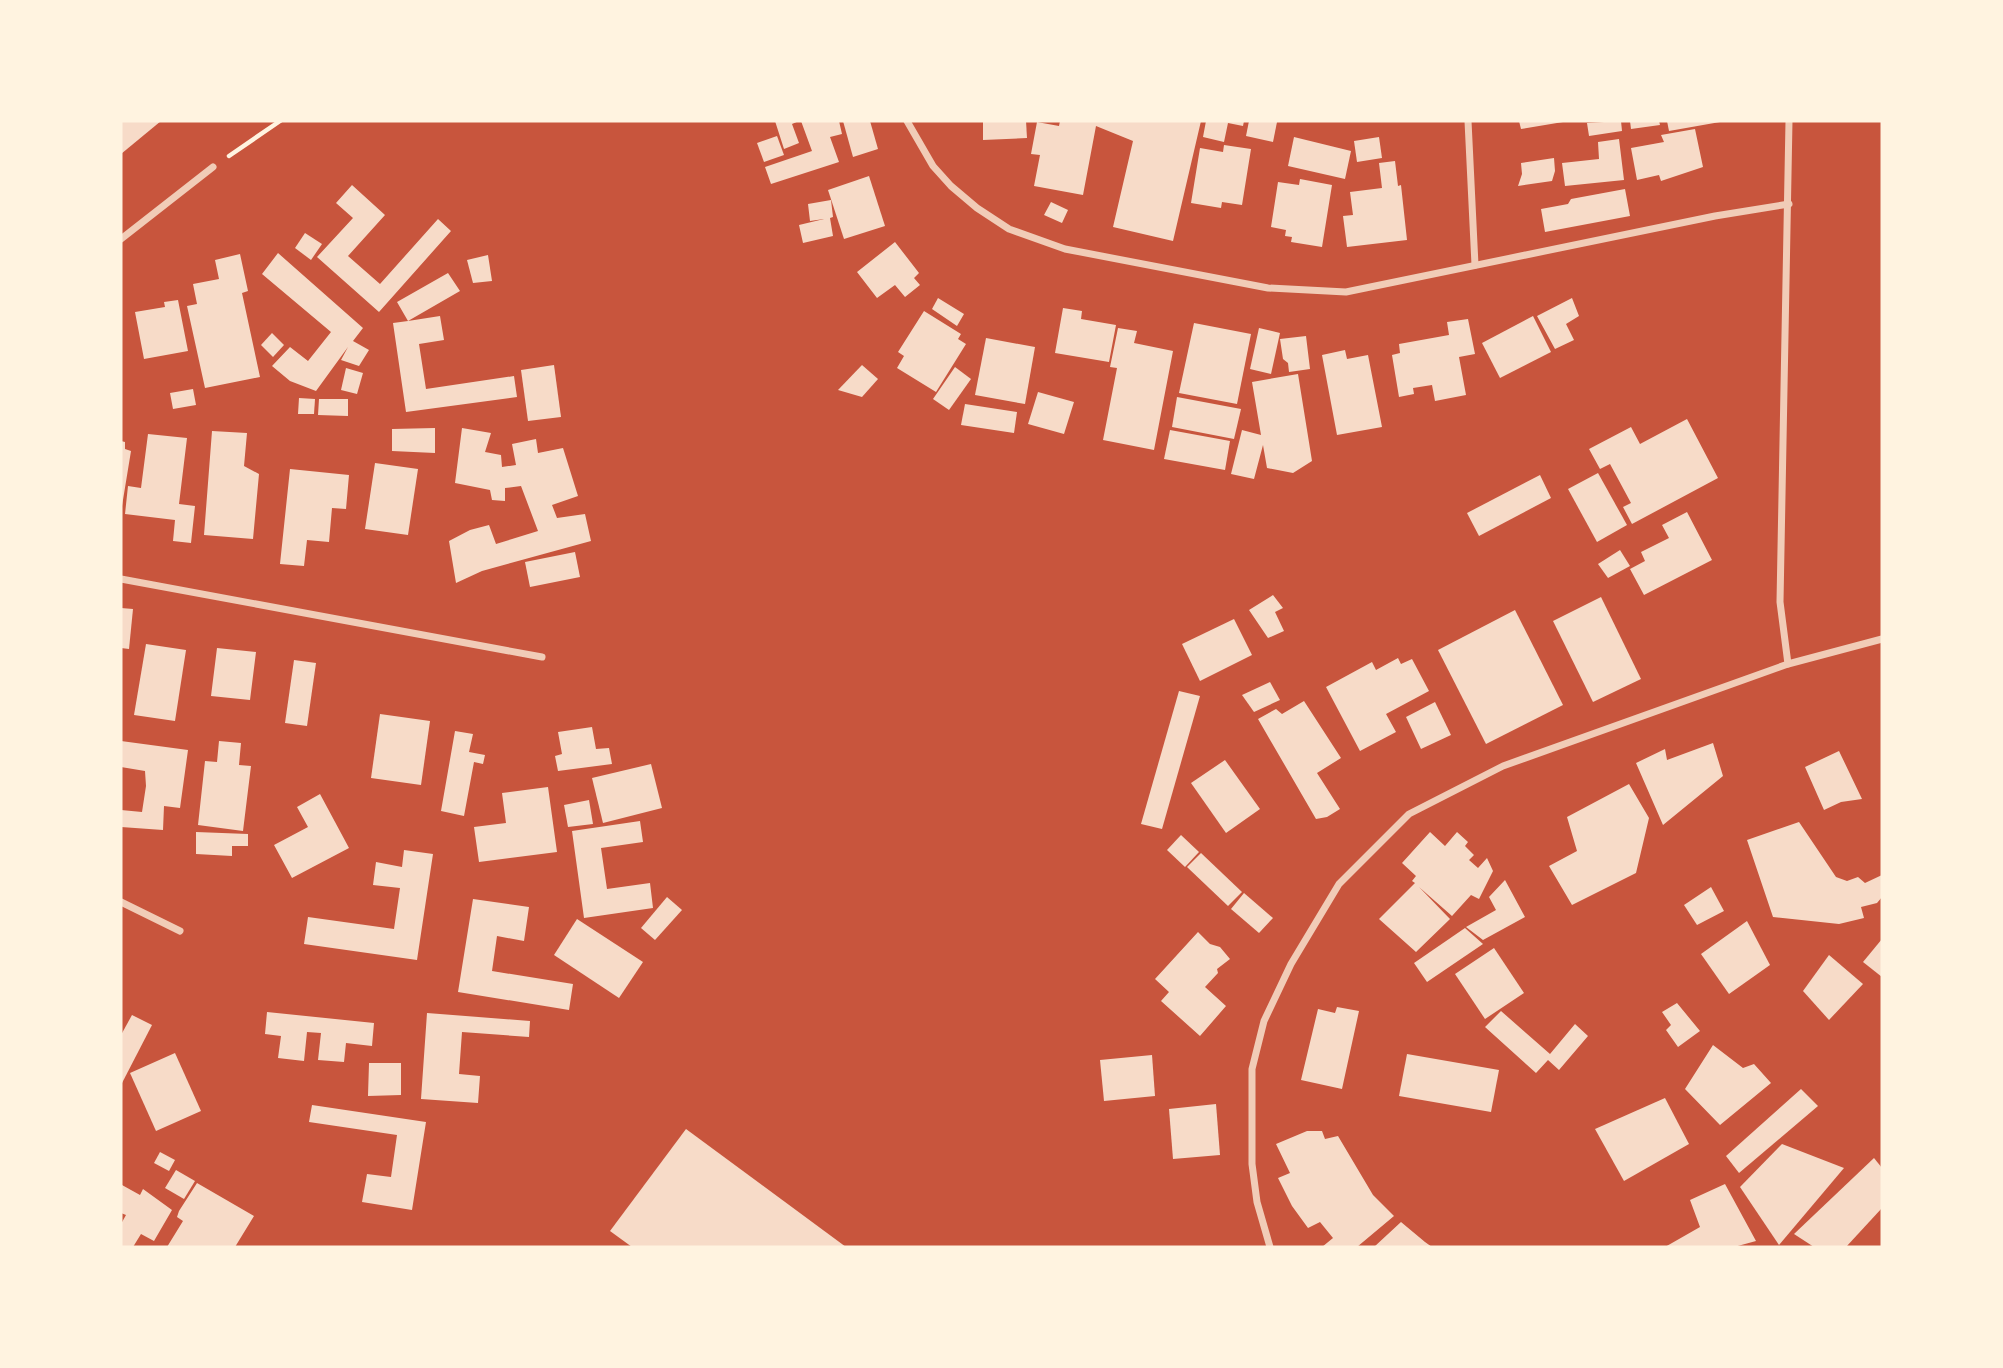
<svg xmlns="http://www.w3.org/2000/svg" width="2003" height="1368" font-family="'Work Sans',sans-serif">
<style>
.building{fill:#f7dbc8}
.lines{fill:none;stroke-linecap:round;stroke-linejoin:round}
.path{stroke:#fff3e0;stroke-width:4.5}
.minor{stroke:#f1ccb7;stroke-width:7}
</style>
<rect width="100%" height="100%" fill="#c8553d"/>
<g class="building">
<path d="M121 121H161L121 154Z"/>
<path d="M775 121H799L792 124 799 143 784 149Z"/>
<path d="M801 121H839L842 134 830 137 839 162 771 184 765 167 812 151Z"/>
<path d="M843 121H870L878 149 853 157Z"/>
<path d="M983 121H1026L1027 138 983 140Z"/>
<path d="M1060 121H1201L1173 241 1113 227 1133 141 1096 126 1083 195 1034 186 1040 155 1031 154 1037 122 1059 126Z"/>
<path d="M1206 121 1223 122 1244 121 1243 126 1228 123 1224 142 1203 137Z"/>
<path d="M1249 121 1277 122 1273 142 1246 136Z"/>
<path d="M1519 121H1563V122L1521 129Z"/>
<path d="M1621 121 1622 131 1589 136 1587 123Z"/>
<path d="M1630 121H1659L1660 125 1631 129Z"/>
<path d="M1667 121H1720V122L1669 131Z"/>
<path d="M1695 129 1703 167 1661 181 1659 175 1637 180 1631 148 1664 142 1661 135Z"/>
<path d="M777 136 784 155 764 162 757 143Z"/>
<path d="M1294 137 1351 151 1345 179 1288 166Z"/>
<path d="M1379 137 1382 158 1357 162 1354 141Z"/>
<path d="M1619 139 1624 180 1565 186 1562 163 1599 159 1598 142Z"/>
<path d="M1224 145 1251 149 1242 205 1222 202 1221 208 1191 203 1200 148 1223 152Z"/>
<path d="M1554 158 1555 171 1552 181 1518 186 1522 174 1521 163Z"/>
<path d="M1395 161 1398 186 1401 185 1407 240 1347 247 1343 216 1353 215 1350 192 1382 188 1379 163Z"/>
<path d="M869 176 885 226 844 239 828 190Z"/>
<path d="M1300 179 1332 185 1322 247 1291 242 1292 237 1285 236 1286 230 1271 227 1278 182 1299 185Z"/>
<path d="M352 185 385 215 348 256 380 284 438 219 451 231 379 312 317 257 353 218 336 203Z"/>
<path d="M1625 189 1630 216 1545 232 1541 209 1568 204 1571 199Z"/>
<path d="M831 200 833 217 830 218 833 236 803 243 799 225 824 219 810 221 808 204Z"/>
<path d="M1051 202 1068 210 1062 223 1044 215Z"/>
<path d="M305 233 322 244 311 260 295 248Z"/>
<path d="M895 242 919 273 914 278 920 285 905 297 895 285 877 298 857 272Z"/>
<path d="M278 253 363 328 353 341 369 350 359 366 341 360 348 347 316 391 290 381 272 366 290 347 308 361 331 332 262 274Z"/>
<path d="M240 254 248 291 242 293 260 377 205 388 187 306 197 304 193 284 219 279 215 260Z"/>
<path d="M488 255 492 281 473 283 467 260Z"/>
<path d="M448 273 460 291 408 321 440 316 444 340 419 344 426 389 514 376 517 397 406 412 393 323 408 321 397 302Z"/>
<path d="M938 298 964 314 957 326 932 309Z"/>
<path d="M1572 298 1579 316 1566 324 1574 340 1555 349 1537 316Z"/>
<path d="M178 300 188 351 144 359 135 312 165 307 164 302Z"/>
<path d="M1063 308 1082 311 1081 319 1116 325 1109 362 1055 353Z"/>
<path d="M924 311 961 334 958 339 966 344 936 392 897 368 904 356 898 352Z"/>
<path d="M1533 316 1551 352 1500 378 1482 343Z"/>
<path d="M1468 319 1475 354 1459 357 1466 395 1435 401 1432 385 1413 388 1414 394 1399 397 1392 355 1400 353 1399 344 1449 335 1447 322Z"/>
<path d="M1194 323 1251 334 1237 404 1179 393Z"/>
<path d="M1118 328 1137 331 1134 343 1173 351 1154 450 1103 440 1117 368 1110 367Z"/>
<path d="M1259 328 1280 333 1271 374 1250 369Z"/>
<path d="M272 333 284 345 273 357 261 345Z"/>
<path d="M1306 336 1310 369 1289 372 1288 363 1283 359 1280 339Z"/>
<path d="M986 338 1035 347 1025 404 975 395Z"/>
<path d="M1345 350 1347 359 1368 355 1382 427 1337 435 1322 355Z"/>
<path d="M554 365 561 417 528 421 521 370Z"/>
<path d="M862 365 878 379 862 397 838 390Z"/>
<path d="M955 367 971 379 949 410 933 399Z"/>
<path d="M346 368 363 373 357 394 341 390Z"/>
<path d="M1298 374 1312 461 1293 473 1267 468 1263 445 1254 479 1231 474 1242 430 1261 435 1252 382Z"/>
<path d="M193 389 196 405 173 409 170 393Z"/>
<path d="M1038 392 1074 402 1064 434 1028 424Z"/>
<path d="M1177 397 1241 409 1234 439 1172 427Z"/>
<path d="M299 398 315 399 314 414H298Z"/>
<path d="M319 399H348V416L318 415Z"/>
<path d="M965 404 1017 412 1014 433 961 425Z"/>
<path d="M1687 419 1718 478 1632 524 1623 507 1631 503 1610 464 1600 469 1589 449 1631 427 1640 444Z"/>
<path d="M435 428V453L392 451V429Z"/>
<path d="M462 428 491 433 485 452 501 455 502 467 516 465 512 444 536 439 538 453 563 448 578 496 552 505 557 518 585 514 591 541 482 571 456 583 449 541 470 530 489 525 496 544 538 531 521 486 505 488V501L492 500 490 490 455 483Z"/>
<path d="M1170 430 1230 441 1225 470 1164 459Z"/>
<path d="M212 431 247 433 244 466 259 474 253 539 204 535Z"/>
<path d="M148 434 187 438 179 504 195 506 191 543 173 541 175 520 125 514 128 486 141 488Z"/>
<path d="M121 441 125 442V449L131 451 122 506Z"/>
<path d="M375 463 418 469 408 535 365 529Z"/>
<path d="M290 469 349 475 346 509 332 508 329 542 307 540 304 566 280 564Z"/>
<path d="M1598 473 1627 525 1597 542 1568 489Z"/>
<path d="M1540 475 1551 498 1479 536 1467 513Z"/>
<path d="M1687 512 1712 560 1644 595 1630 569 1645 561 1641 552 1669 538 1662 525Z"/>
<path d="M1620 550 1630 566 1608 578 1598 564Z"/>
<path d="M575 552 580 577 530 587 525 562Z"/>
<path d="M1273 595 1283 608 1275 612 1284 631 1268 638 1249 610Z"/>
<path d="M1601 597 1641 679 1593 702 1553 621Z"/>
<path d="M121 608 133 609 129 649 121 648Z"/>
<path d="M1515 610 1563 705 1486 744 1438 650Z"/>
<path d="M1234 619 1252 655 1200 681 1182 644Z"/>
<path d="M146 644 186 650 175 721 134 715Z"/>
<path d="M217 648 256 652 250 700 211 696Z"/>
<path d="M1398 658 1401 664 1412 659 1429 691 1386 714 1396 732 1360 751 1326 687 1372 662 1376 670Z"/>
<path d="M294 660 316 663 307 726 285 723Z"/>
<path d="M1270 682 1280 700 1254 712 1242 695Z"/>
<path d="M1179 691 1200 696 1162 829 1141 824Z"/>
<path d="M1304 701 1341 758 1317 773 1340 809 1327 817 1316 819 1258 719 1276 709 1282 714Z"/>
<path d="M1435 702 1451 735 1421 749 1406 717Z"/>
<path d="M380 714 430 721 421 785 371 778Z"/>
<path d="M592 727 596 749 609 748 612 764 558 771 555 756 562 754 558 732Z"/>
<path d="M455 731 473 734 469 752 485 755 483 764 474 762 464 816 441 811Z"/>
<path d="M121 741 188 750 180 808 164 806 163 830 121 827V810L142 812 146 786 145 771 121 767Z"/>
<path d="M219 741 241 743 239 765 251 766 243 831 198 825 205 761 217 762Z"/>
<path d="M1713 743 1723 776 1663 825 1636 763 1665 749 1667 760Z"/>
<path d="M1839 751 1862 799 1841 802 1824 810 1805 767Z"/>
<path d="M1225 760 1260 809 1226 833 1191 783Z"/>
<path d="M651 764 662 808 603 823 592 778Z"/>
<path d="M1629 784 1649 818 1636 873 1572 905 1549 866 1577 851 1567 817Z"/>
<path d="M548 787 557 852 479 862 474 827 506 823 502 793Z"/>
<path d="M320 794 349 848 292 878 274 845 308 827 297 807Z"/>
<path d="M589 800 593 824 568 827 564 805Z"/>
<path d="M640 821 643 842 601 848 607 889 650 883 653 908 584 918 572 831Z"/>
<path d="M1799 822 1836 877 1847 881 1858 877 1865 883 1882 875V897L1877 903 1861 907 1864 918 1839 924 1773 917 1747 840Z"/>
<path d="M196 832 248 834V846H232V856L196 854Z"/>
<path d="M1430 832 1445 846 1457 832 1468 842 1465 846 1474 855 1469 860 1478 868 1487 858 1493 871 1479 899 1471 895 1452 916 1419 887 1450 919 1416 952 1379 919 1415 883 1412 881 1416 876 1402 863Z"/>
<path d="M1181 835 1199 852 1185 867 1167 850Z"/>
<path d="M404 850 433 854 417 960 304 944 308 917 394 929 400 888 373 885 376 862 402 867Z"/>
<path d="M1201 853 1242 892 1228 906 1187 867Z"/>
<path d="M1505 880 1525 917 1483 940 1466 927 1496 910 1489 897Z"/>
<path d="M1711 887 1724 911 1697 925 1684 905Z"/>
<path d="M1244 893 1273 918 1259 933 1231 909Z"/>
<path d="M667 897 682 910 655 940 641 928Z"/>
<path d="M473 899 529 907 524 941 497 936 492 971 573 984 569 1010 458 992Z"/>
<path d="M577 919 643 962 619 998 554 955Z"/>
<path d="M1747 921 1770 965 1729 994 1701 954Z"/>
<path d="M1465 928 1483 944 1427 982 1414 963Z"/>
<path d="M1198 932 1210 944 1220 947 1230 959 1217 969 1218 973 1205 987 1226 1006 1200 1036 1161 1001 1169 992 1155 979Z"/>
<path d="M1882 939V977L1863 962Z"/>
<path d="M1494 948 1524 993 1485 1019 1455 974Z"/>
<path d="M1829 955 1863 984 1829 1020 1803 991Z"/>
<path d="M1677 1003 1700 1031 1678 1047 1666 1030 1671 1025 1662 1012Z"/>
<path d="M1337 1007 1359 1011 1342 1089 1301 1080 1318 1009 1335 1013Z"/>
<path d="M1501 1011 1550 1054 1575 1024 1588 1036 1559 1070 1548 1060 1536 1073 1485 1027Z"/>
<path d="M267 1012 374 1023 372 1046 346 1043 344 1062 318 1060 321 1033 307 1032 304 1061 278 1058 281 1036 265 1034Z"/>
<path d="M427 1013 530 1021 529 1037 462 1032 459 1074 480 1076 478 1103 421 1099Z"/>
<path d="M132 1015 152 1025 121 1085V1035Z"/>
<path d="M1713 1045 1743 1068 1754 1064 1771 1083 1720 1125 1685 1089Z"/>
<path d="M175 1053 201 1111 156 1131 130 1073Z"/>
<path d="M1407 1054 1499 1070 1491 1112 1399 1096Z"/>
<path d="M1152 1055 1155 1096 1104 1101 1100 1060Z"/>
<path d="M369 1063H401V1095L368 1096Z"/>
<path d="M1801 1089 1818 1106 1739 1173 1726 1156Z"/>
<path d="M1665 1098 1689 1144 1624 1181 1595 1129Z"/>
<path d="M1216 1104 1220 1155 1173 1159 1169 1109Z"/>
<path d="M312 1105 426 1122 412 1210 362 1202 367 1174 391 1177 397 1135 309 1122Z"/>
<path d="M686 1129 846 1247H632L610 1231Z"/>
<path d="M1307 1131H1322L1325 1139 1338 1136 1373 1195 1394 1216 1357 1247H1322L1333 1238 1320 1222 1308 1228 1292 1206 1278 1178 1290 1173 1276 1144Z"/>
<path d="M1782 1144 1844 1168 1779 1245 1740 1187Z"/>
<path d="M160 1152 175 1160 169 1171 154 1163Z"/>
<path d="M1874 1158 1882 1168V1208L1846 1247H1814L1794 1234Z"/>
<path d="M176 1170 195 1181 184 1199 165 1188Z"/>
<path d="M197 1183 254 1216 235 1247H167L183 1221 177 1217 179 1211Z"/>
<path d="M1725 1184 1756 1241 1734 1247H1665L1700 1227 1690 1200Z"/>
<path d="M122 1185 140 1195 143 1189 172 1210 154 1241 141 1234 133 1247H121V1224L126 1215 121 1213Z"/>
<path d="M1401 1222 1425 1242 1432 1247H1374Z"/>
</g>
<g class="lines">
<path class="path" d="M229 156 280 121"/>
<g class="minor">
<path d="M907 121 933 166 951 186 977 208 1009 229 1065 249 1268 288 1346 292 1715 216 1789 204"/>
<path d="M1468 121 1475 265"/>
<path d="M121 239 213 167"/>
<path d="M121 579 542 657"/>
<path d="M1788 664 1780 602 1789 121"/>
<path d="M121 902 180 931"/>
<path d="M1270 1247 1257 1202 1252 1164V1069L1264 1021 1291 964 1339 884 1409 814 1503 766 1788 664 1882 639"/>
</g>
</g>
<rect width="2003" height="1368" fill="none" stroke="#fff3e0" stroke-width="245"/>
</svg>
